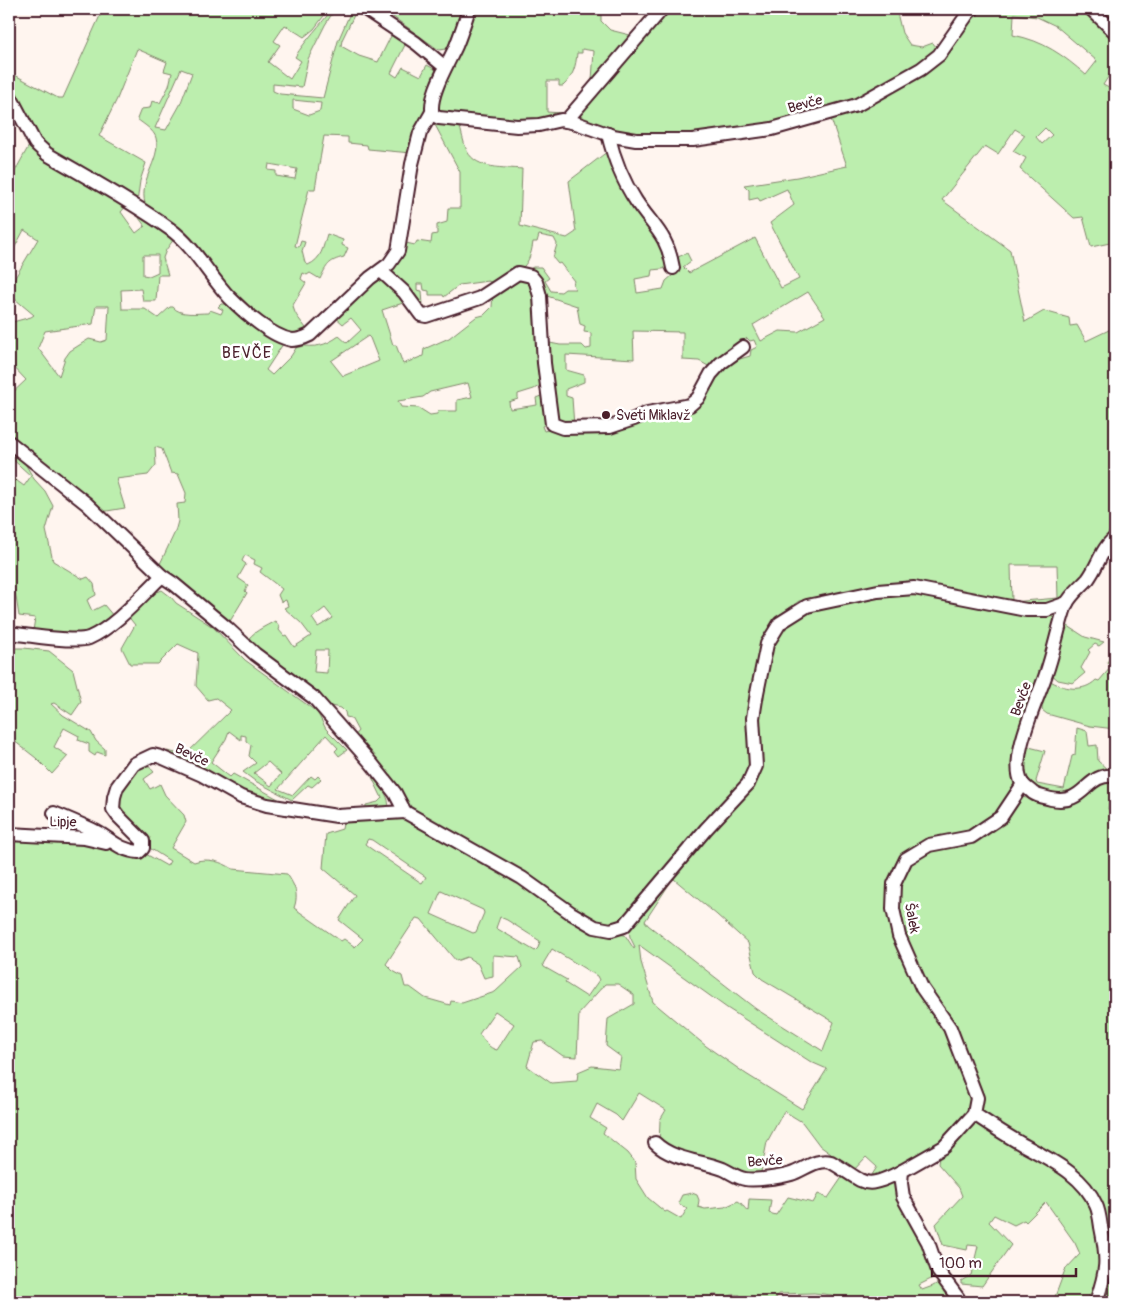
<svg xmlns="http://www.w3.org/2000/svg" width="1124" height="1311" font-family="Pangolin,sans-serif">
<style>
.green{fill:#bceeae;stroke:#83866c;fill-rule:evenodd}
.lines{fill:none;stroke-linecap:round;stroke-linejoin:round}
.minor-casing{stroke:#4a1f2b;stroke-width:16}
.minor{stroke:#fff;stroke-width:12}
.poi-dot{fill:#4a1f2b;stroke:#fff;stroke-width:2}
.labels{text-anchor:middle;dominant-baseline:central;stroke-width:5;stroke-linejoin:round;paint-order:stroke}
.street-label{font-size:14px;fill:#4a1f2b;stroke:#fff}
.poi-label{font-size:14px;fill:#4a1f2b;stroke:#fff;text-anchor:start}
.quarter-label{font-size:16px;letter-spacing:1px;fill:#4a1f2b;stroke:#fff}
</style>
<rect width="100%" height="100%" fill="#fff5ef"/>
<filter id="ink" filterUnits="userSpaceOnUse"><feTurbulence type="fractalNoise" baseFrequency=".02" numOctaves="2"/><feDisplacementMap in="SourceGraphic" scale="10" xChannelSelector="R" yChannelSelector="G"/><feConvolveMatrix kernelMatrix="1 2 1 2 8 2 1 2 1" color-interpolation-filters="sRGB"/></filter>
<g filter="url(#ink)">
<g class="green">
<path d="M103 9H329L314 29 304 37 285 25 274 41 280 45 268 62 290 79 301 61 295 57C306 39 321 25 332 9H335L325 25 308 59 302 87 273 84V91L280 94 323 98 338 41 351 11 348 9H357L342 40 341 46 359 56 378 62 393 32 407 41 391 73 397 77 403 67 421 76 427 65 438 71 411 153 368 149 367 145 348 143V137L324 136 315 189H309L295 246 299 247 301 241 305 242 302 251 305 263 308 265C322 259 323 247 327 234L343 240 342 245 348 248 344 257C328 261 327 265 320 279L310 273 307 275 303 273 301 279 306 283 293 305C294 316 302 321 307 330L306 332 293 336 255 317 147 210C135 181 162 161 156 138 154 130 143 124 137 119L141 109 150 108 152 101 160 103 169 86 172 73 164 71 167 62 137 49 117 99 99 136 146 163 140 181 137 203 45 148 9 89V72L58 98H63ZM181 69 192 73 180 105 166 130 155 128ZM293 100 321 103 320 111 309 115 293 109ZM269 164 297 169 295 179 276 176V171L268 170Z"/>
<path d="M382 9H462L447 49 439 50Z"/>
<path d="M471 9H599L601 11V21L610 30 630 35 632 38 597 80H592L594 51 582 49V53H577C576 66 573 77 563 86H559V81H547V112L562 113 561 115 533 123 437 112 436 104Z"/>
<path d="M666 9H896L902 33 910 45 922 47 933 43 939 51 858 101 776 123 706 134 640 137 576 119 581 108Z"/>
<path d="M981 9H1083L1107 29 1115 39V77L1110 74 1103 85 1115 91V240L1110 243 1091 247 1083 217 1074 218 1020 169 1026 158 1013 151 1025 135 1015 129 998 154 985 146 942 200 1010 250 1025 322 1044 311 1069 318 1070 326 1077 325 1086 341 1111 329C1119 340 1113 353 1115 365V523L1107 535 1093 565 1060 602 1040 607 956 592 842 594 799 601 778 616 765 640 752 770 622 921 602 926 411 811 406 798 353 737 358 731 351 718 346 717 345 712 341 708 330 706 314 690H311L287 671 284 667 263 655 247 642C250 633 266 626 275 621L280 627 279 630 284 636 286 635 294 647 311 636 301 623 284 608 288 606 286 600 281 602 278 595 282 589 260 572 262 568 254 564 255 560 245 555 242 561 246 564 238 578 248 585 245 591 247 593 229 623 159 566 175 532 178 521 177 504 185 503 186 493 178 474 171 473 162 449 155 447 156 465 148 475 116 479 125 508 101 512 9 441V396L26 380 9 362V323L31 317 34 315 9 294V286H10L38 239 24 230 9 258V182L31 142 127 205 121 212 136 233 145 226 139 218 141 214 174 239 166 250 163 258 168 275H158L156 301H143L141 289 121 290 122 309H145L158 318 170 307H173C180 316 197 313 208 313L210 310 221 314 223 310 218 307 221 304H226L233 310 236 309 284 340 283 344 266 370 272 375 291 356 298 345C315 348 325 346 339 336L347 343 361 330 351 318 343 324 333 315 381 277 409 301 382 310 393 345H396L403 364 423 356 424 349 449 338 476 317 484 315 492 307 493 293 522 276 535 285 544 383 534 389 518 394V399L509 402 510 409 537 405 536 398 543 395 549 422 542 426 544 431C553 428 562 431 571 430 611 423 648 414 689 410L726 363 750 356 751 350 757 347 754 340 750 341 747 338 712 368 699 361 683 360V332L633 331 634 359 566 355V370L584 375V382L566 389V396L572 398 574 426 554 419 545 342 560 345H582L586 349 591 348V333L584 332 585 326 580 324 577 306 541 294 526 271 533 267H541L549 278 545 281 551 291 561 292 565 289H575L573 284 574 281 560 263 558 264 553 258 557 244 554 238 539 235 537 242H533C529 272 518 270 493 283L488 281 459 285 444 297 443 295H429V291L424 290 423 284H417V290L422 291 423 305 421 307 388 273 401 245 406 243 415 245 417 241 431 243 432 235 437 234V225L447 222 448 208H460V172L434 123 439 121 459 124C462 133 463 142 467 151 477 170 504 167 522 169L520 226 567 238 576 232 569 181 612 148 632 183 663 226 668 236 671 268 652 270 651 276 635 279 637 293 663 289 666 281 674 274 678 257 687 253 691 261 683 267 689 273 755 238 781 288 799 279 770 223 794 205 787 189 760 201 758 198 749 200V190L744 185 797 177 847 166 831 119 840 116 938 63C955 46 961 23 981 9ZM1014 14 1037 17 1056 26 1097 61 1086 75C1063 55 1044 41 1013 35ZM1045 128 1052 135 1042 144 1036 137ZM143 255H158V272L149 276 143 275ZM808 292 825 317 798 332 780 331 761 341 753 325ZM96 306H109L107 340 101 342 89 339 70 351 65 358 59 376 38 348 45 331 93 324ZM368 336 370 338 379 361 343 376 331 361ZM468 383 472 397 457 400V411H438L437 414 430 415 419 408 401 407 398 401 423 397 430 392ZM1057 565 1058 598 1012 602 1011 565ZM325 608 333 618 318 627 312 618ZM316 650H328L327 673 314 672Z"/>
<path d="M1099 9H1115V27Z"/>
<path d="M9 447 23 460 34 479 45 491 53 506 46 530 53 561 83 579 88 577 94 584 96 595 87 600 92 611 104 605 114 617 102 626 80 633 33 631 35 618 19 616 15 591H9V475L24 486 31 476 9 456Z"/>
<path d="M162 590 171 597 176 603 213 627 245 660 317 712 326 729 347 750 339 756 335 751 338 748 326 735 278 789 293 795 311 776 315 779 318 776 321 779 312 787 308 785 292 800 255 781 243 772 256 763 249 756 251 745 246 741V736L241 735V740L229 731 226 739 211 762 230 777 233 774 289 805 249 796 167 753V751L185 755 231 710 216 698 208 700 196 686 198 653 178 644 158 664H130L122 648 135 625 127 615 150 595ZM268 762 281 774 271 786 254 773Z"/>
<path d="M897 594 956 599 1058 612 1060 616 1017 740 1021 797 1059 803 1098 782 1115 780V800L1109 802 1108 809 1115 816V1302H1099L1103 1288 1094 1195 1029 1144 978 1109 947 1141 915 1160 870 1178 877 1167 866 1157 853 1171 829 1158 831 1154 820 1146 802 1122 784 1111 767 1142 760 1177 745 1176 659 1145 660 1120 666 1110 639 1093 622 1121 616 1115 597 1104 590 1118 606 1128 603 1133 628 1153 635 1162 636 1179 648 1198 665 1212 667 1211 681 1219 687 1209 678 1203 682 1195 692 1193 697 1195 699 1200 698 1207 705 1209 725 1207 738 1201C743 1203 743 1208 748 1211L749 1199 771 1200 769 1213 776 1215 788 1197 813 1203 818 1194 828 1198 845 1173 861 1185 893 1177 919 1230 937 1276 919 1285 922 1290 933 1286 941 1281 946 1288 943 1291 947 1296 950 1294 957 1302H831L832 1295 814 1293 778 1294 774 1302H740V1295C733 1294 729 1295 724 1300L717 1295H713V1299L716 1302H9V836L58 839 144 853 167 866 170 861 148 847 118 814 115 797 144 761 154 772 144 779 150 789 160 784 165 795 184 815 186 822 171 848 194 862C207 857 222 862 233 869L287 874C295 886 299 894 294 908L341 941 344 939 355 947 363 939 339 920 355 895 323 868 326 834 342 829 344 818H410L605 933 625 935 634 949 635 947 630 937 629 930 631 925 762 763V749L756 731 771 648 785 622 804 613ZM368 839 372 840 426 877 422 883 420 882 370 848 365 844ZM674 879 717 915 748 943 755 972 762 979 834 1022 823 1051 756 1009 648 925 645 921 670 883ZM441 891 483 910 484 913 476 932 473 933 431 914ZM500 917 507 920 540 941 538 948 535 951 496 928ZM416 918 421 919 456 961 467 957 478 964 484 978 493 976V955L519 957 522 967 495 992 462 1003 451 1001 450 1005 425 998 410 987H405L402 976 393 971 386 964ZM639 945 727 1008 811 1062 827 1069 802 1109 746 1074 706 1046 653 1002 641 962ZM552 949 597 976 599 980 587 997 565 983 567 980 544 967 543 964ZM605 984H618L634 995V1004L608 1019 606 1046 621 1057 619 1069 592 1066 578 1072 577 1081 551 1083 527 1066 534 1042 542 1041 563 1056 577 1057 579 1013ZM495 1011 514 1024 497 1050C488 1048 485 1041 479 1034Z"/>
<path d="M1065 624 1085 637 1104 642 1099 646 1095 644 1088 650 1090 652 1081 668 1085 673 1073 683 1058 680 1050 673Z"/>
<path d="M9 648H24L49 651 73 670 81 702 72 715 54 703 51 704 63 715 91 732 96 741 105 749V755L97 752 95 756 89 752V744L78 740 79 736 64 728 54 747 68 756 52 774 36 758 9 737Z"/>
<path d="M1115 652V729L1090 726 1047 714 1042 710 1043 695 1049 680C1063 689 1083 693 1096 680L1099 681 1111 667 1107 662Z"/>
<path d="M1077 728 1087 731 1089 746 1097 745 1098 761 1108 770 1063 797 1030 787 1023 773 1025 746 1045 751 1036 781 1037 784 1064 789 1072 756 1075 755Z"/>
<path d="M372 777C380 785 391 797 388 809L365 813 366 805 378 802 382 798Z"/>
<path d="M974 1121 1074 1179 1092 1203 1103 1249 1094 1302H1053L1065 1270 1080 1254 1075 1243 1046 1202 1026 1222 1024 1220 1014 1225 994 1215 989 1222 1011 1245 982 1286 961 1284V1281L971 1275 978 1246 968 1245 967 1250 943 1245 936 1224 962 1196 959 1188 938 1164 939 1157Z"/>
<path d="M804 1297H820L830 1302H783L784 1299Z"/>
</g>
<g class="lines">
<defs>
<g id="minor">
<path d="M365 9 416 43 445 67"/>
<path d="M469 9C465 21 461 34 456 46 449 62 427 97 433 115L439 118 517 126 539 125 561 120 576 123 613 136 636 140H693L772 129 857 105 921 69 939 55 969 12 973 9"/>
<path d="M1091 9 1115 32"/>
<path d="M9 94 35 143 47 154C88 178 131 201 170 229 195 247 209 276 230 298 244 312 272 337 292 340 299 340 304 338 310 335L370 278 389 264 398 251 412 164 420 133 432 112"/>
<path d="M566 121 662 9"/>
<path d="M608 134C614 159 622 180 636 201 654 228 667 234 673 268"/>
<path d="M381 271 404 292 421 315 426 316 480 298 518 273 531 276 536 282 540 296 544 363 552 424 563 428 610 427 634 419 647 413 690 405 698 398 711 374 721 363 743 347"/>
<path d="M9 442 87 504 162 576 174 584 227 628 255 654 314 698 372 764 395 793 405 812 522 878 571 913 595 927 611 930 624 926 706 829 748 784 756 766 753 718 757 693 767 644 780 623 807 606 878 591 914 588 1026 610H1047L1067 603"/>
<path d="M1115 538C1102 547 1098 566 1088 579 1081 587 1070 595 1066 605 1058 627 1054 652 1046 674 1038 699 1008 759 1022 783 1025 787 1030 790 1033 793 1039 797 1045 797 1051 799 1086 806 1085 772 1115 776"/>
<path d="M9 633C25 635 75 643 89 638 116 626 141 596 162 576"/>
<path d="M54 813C68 819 83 825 97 832 112 840 119 850 139 852L143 848V841L118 816 113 809 114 797 117 787 134 764 153 755 161 757 202 775 241 797 267 805 337 816 405 812"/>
<path d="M9 834 84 838 106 843"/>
<path d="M974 1114C989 1124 1004 1134 1020 1143 1048 1159 1082 1173 1096 1205 1099 1211 1100 1220 1101 1227 1108 1261 1107 1270 1096 1302"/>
<path d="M655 1143C672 1160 702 1161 723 1169 730 1172 737 1178 745 1179 755 1181 781 1177 791 1174 804 1170 816 1158 831 1162 866 1182 862 1192 902 1171"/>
<path d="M958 1298 938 1271 928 1242 903 1197 901 1183 902 1171 944 1147 974 1114 977 1098 950 1028 922 988 899 936 893 909 894 884 906 859 929 845 971 837 1001 817 1023 784"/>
</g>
</defs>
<use href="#minor" class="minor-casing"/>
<use href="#minor" class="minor"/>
</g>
</g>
<circle class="poi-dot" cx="606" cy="415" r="5"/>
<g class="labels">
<g class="street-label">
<text transform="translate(805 104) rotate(-15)">Bevče</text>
<text transform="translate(1021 699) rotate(-70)">Bevče</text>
<text transform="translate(192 755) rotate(25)">Bevče</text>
<text transform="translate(63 822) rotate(1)">Lipje</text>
<text transform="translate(912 918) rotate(79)">Šalek</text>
<text transform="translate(765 1161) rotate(-4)">Bevče</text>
</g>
<g class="poi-label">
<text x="616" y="415">Sveti Miklavž</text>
</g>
<g class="quarter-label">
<text x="247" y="353">BEVČE</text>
</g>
</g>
<rect width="1124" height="1311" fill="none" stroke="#fff" stroke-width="30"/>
<rect x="15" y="15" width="1094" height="1281" fill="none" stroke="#4a1f2b" stroke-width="2" filter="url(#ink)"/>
<path d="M932 1268v8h144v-8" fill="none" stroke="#4a1f2b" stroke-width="2.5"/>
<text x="939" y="1268" font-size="15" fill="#4a1f2b" stroke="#ffffff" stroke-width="4" paint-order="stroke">100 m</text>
</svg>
